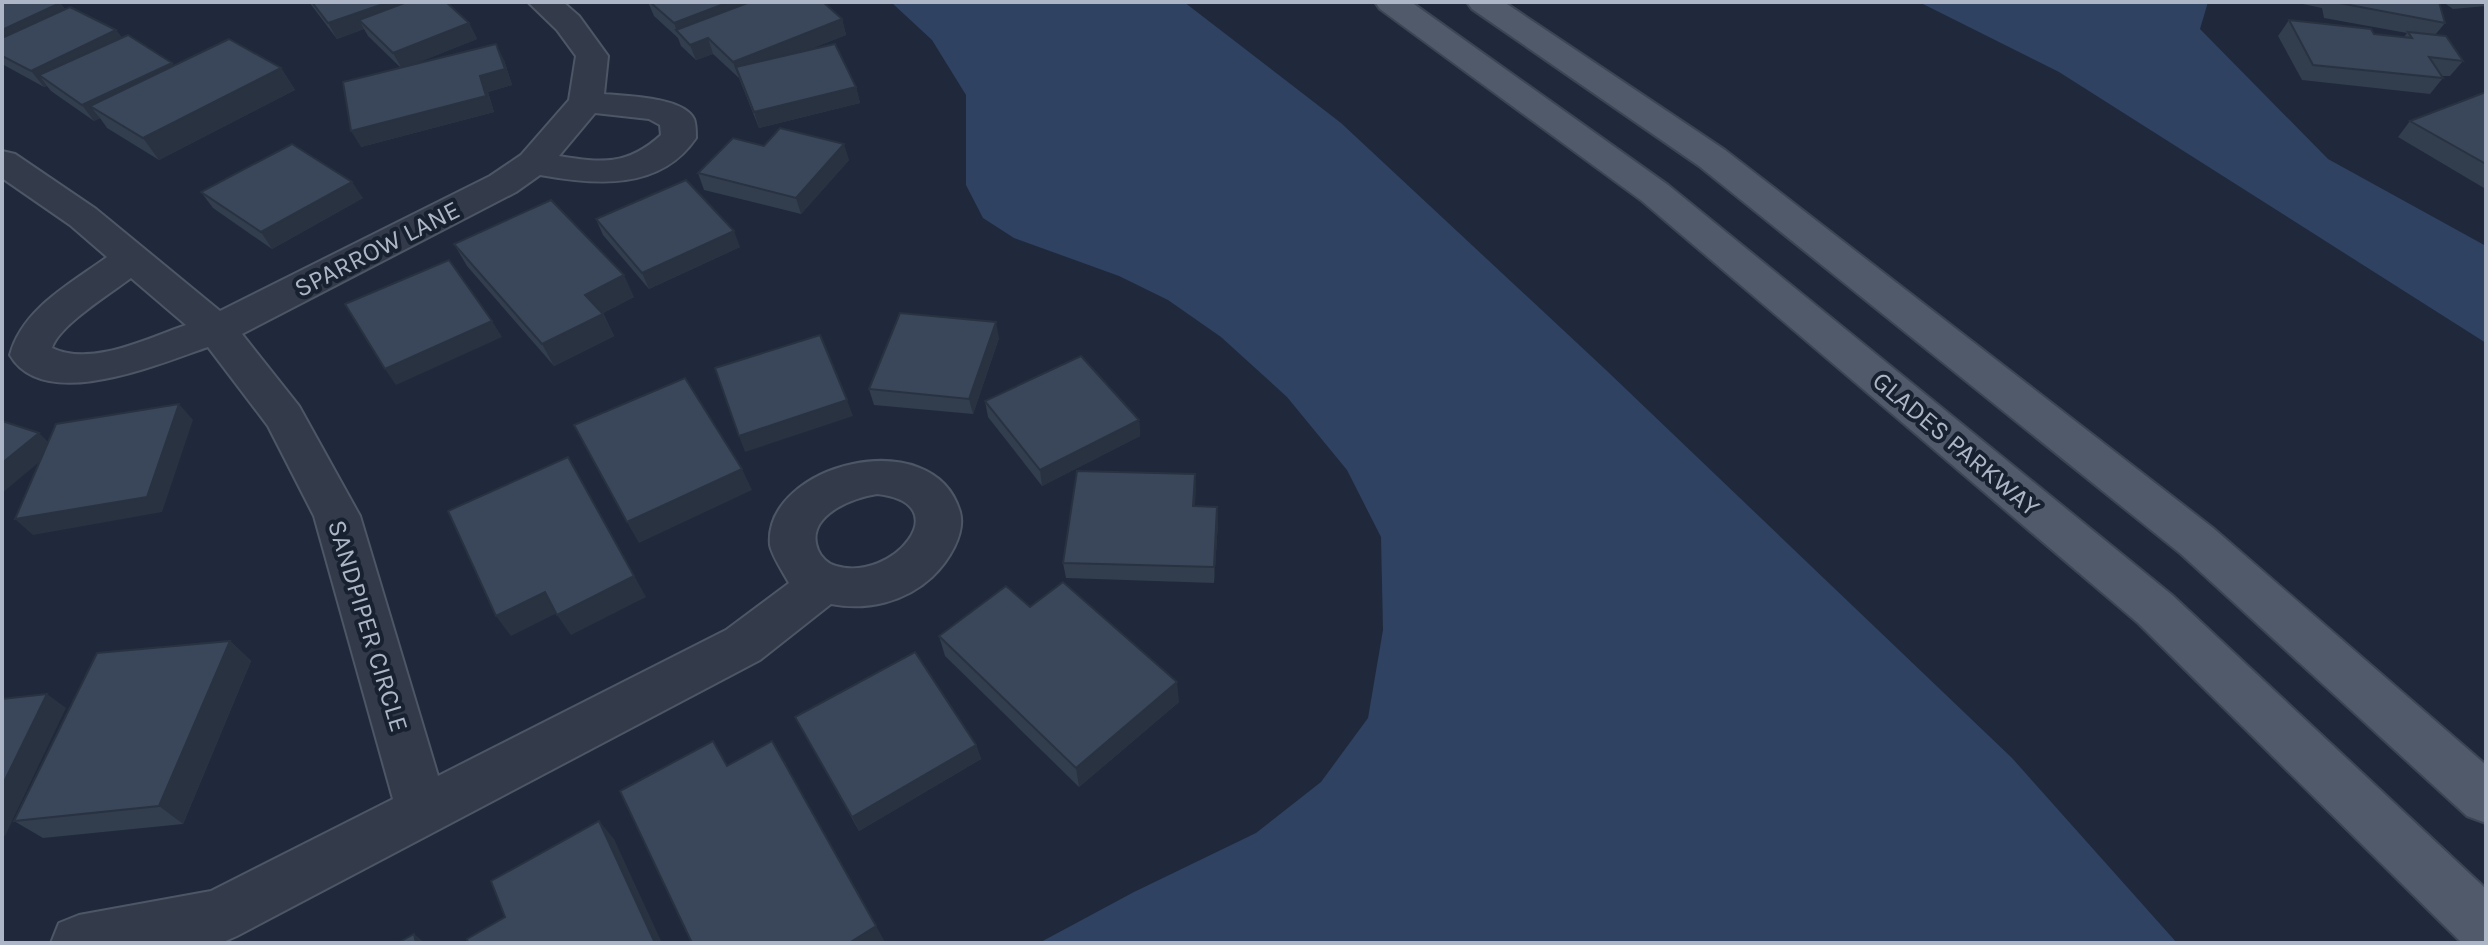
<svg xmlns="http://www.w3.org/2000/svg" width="2488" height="945" font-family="Karla,sans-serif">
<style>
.water{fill:#2f4262}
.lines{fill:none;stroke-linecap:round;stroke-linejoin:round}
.street-casing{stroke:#4d5665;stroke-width:4}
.primary-casing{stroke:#3c4554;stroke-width:4}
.street{fill:#333b4b;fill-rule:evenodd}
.primary{fill:#505a6b;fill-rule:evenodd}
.wall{fill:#323d4e}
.shaded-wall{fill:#293240}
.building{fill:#3a475b;stroke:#293240;stroke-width:2}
.labels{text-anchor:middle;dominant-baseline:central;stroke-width:8;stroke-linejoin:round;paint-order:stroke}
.street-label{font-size:26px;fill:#adb6c7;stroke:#18212f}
</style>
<rect width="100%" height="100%" fill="#1f293b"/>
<g class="water">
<path d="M891 2H1184L1341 123 1607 371 2012 758 2177 943H1039L1134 892 1256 833 1321 782 1368 718 1383 630 1381 537 1347 470 1287 397 1221 337 1168 300 1119 276 1014 238 983 218 966 185V95L932 40Z"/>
<path d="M1919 2H2208L2200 29 2328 159 2486 246V343L2059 72Z"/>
</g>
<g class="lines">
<defs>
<path id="street" d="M528 2H563L579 16 608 56 604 94C625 96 684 97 694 119 696 124 696 132 696 138 660 191 596 185 540 175L516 192 242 334 299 406 360 516 438 776 726 630 789 583C783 572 772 556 770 545 763 464 934 421 960 512 966 534 948 562 932 577 905 602 867 611 831 604L760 660 237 936 221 943H51L59 923 79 915 211 891 393 799 314 516 268 426 208 347C161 363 44 414 10 355 22 309 70 284 107 257L70 225 2 178V151L15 154 96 209 220 311 490 176 521 155 569 100 576 56 557 30ZM595 113 649 119 660 125 661 135C627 166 601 163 559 156ZM131 278 186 325C148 338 92 367 52 348 58 326 111 293 131 278ZM877 494C960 503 892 583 836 566 828 564 821 557 818 550 804 516 852 498 877 494Z"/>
<g id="primary">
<path d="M1375 2H1411L1668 185 2172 595 2486 889V943H2462L2138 623 1642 201 1380 9Z"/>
<path d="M1467 2H1504L1725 150 2213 528 2486 765V823L2467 816 2181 554 1699 166 1472 9Z"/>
</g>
</defs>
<use href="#street" class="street-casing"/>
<use href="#primary" class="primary-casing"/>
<use href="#street" class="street"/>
<use href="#primary" class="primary"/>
</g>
<g class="wall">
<path d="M2 2 60 3 65 9 116 30 122 38 174 66 281 68 295 90 159 160 107 128 100 118 94 121 51 91 47 86 44 87 2 64Z"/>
<path d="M309 2H446L469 23 477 39 409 66 504 60 512 85 488 92 494 112 361 147 401 68 368 36 364 29 337 39Z"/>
<path d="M648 2H823L842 19 846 35 808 50 856 87 860 103 759 128 739 78 713 54 696 60 681 46 678 38 654 16Z"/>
<path d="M2293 2H2439L2445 23 2435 35 2463 61 2450 76H2441L2443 78 2430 94 2302 80 2278 36 2289 20 2374 34 2404 37 2407 33 2324 18 2322 8Z"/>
<path d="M2443 2H2486V6L2453 9Z"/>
<path d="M2486 92V187L2484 188 2398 137 2410 121Z"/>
<path d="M764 146 849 160 801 214 704 190 698 173Z"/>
<path d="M201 192 363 198 272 249 213 208Z"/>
<path d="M596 219 740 247 649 289 603 235Z"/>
<path d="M454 244 634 297 603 313 614 336 554 366 467 266Z"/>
<path d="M999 338 973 414 874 405 869 389Z"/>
<path d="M985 401 1139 420 1140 436 1042 486 988 417Z"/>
<path d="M1195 474V506L1217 507 1218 522 1214 583 1066 578 1063 563Z"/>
<path d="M939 636 1179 702 1079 787 945 656Z"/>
<path d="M230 641 251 661 183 824 43 838 14 821Z"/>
<path d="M795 717 976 745 981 759 859 831Z"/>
</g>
<g class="shaded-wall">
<path d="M389 2H443L359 20 364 29 337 39 328 23Z"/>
<path d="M729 2H762L677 32 674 23Z"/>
<path d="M60 3 72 19 2 52V30Z"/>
<path d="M842 19 846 35 740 77 736 67 739 78 733 62Z"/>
<path d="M469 23 477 39 402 69 393 53Z"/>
<path d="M116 30 128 46 39 75 47 86 44 87 31 71Z"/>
<path d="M708 38 713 54 696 60 690 45Z"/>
<path d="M496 44 504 60 512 85 488 92 494 112 361 147 351 131Z"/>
<path d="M172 63 183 79 90 106 100 118 94 121 82 105Z"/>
<path d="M281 68 295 90 159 160 143 138Z"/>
<path d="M856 87 860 103 759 128 754 112Z"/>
<path d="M844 144 849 160 801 214 796 198Z"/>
<path d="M352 182 363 198 272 249 261 232Z"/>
<path d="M734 231 740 247 649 289 642 273Z"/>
<path d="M624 275 634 297 596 317 585 295Z"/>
<path d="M603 314 614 336 554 366 542 344Z"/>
<path d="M492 321 502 337 396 385 385 369Z"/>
<path d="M996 322 999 338 973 414 969 399Z"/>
<path d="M847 400 853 416 745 452 739 436Z"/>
<path d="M179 404 193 420 162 512 33 535 15 519Z"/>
<path d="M1139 420 1140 436 1042 486 1040 470Z"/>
<path d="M39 433 55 449 2 493V463Z"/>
<path d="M568 457 646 597 571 635 557 615Z"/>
<path d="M742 469 752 490 639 543 627 522Z"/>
<path d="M1195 474 1196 489 1194 522 1193 506Z"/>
<path d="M1217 507 1218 522 1214 583V567Z"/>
<path d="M545 592 559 612 511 636 496 616Z"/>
<path d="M230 641 251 661 183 824 159 806Z"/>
<path d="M1177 682 1179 702 1079 787 1076 768Z"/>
<path d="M47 694 66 708 5 836 2 834V786Z"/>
<path d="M976 745 981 759 859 831 852 817Z"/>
<path d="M599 821 614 839 662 943H655Z"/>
<path d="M876 926 885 942 884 943H849Z"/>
<path d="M414 934 425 943H416Z"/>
</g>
<g class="building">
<path d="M2 2H58L60 3 2 30Z"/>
<path d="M312 2H389L328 23Z"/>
<path d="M407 2H446L469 23 393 53 359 20Z"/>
<path d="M650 2H729L674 23Z"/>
<path d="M750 2H823L842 19 733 62 708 38 690 45 676 30Z"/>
<path d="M2334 2H2439L2445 23Z"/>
<path d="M70 7 116 30 31 71 2 56V38Z"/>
<path d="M2289 20 2371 29 2374 34 2412 38 2408 32 2446 36 2463 61 2429 57 2443 78 2313 65Z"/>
<path d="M128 35 172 63 82 105 39 75Z"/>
<path d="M229 39 281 68 143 138 90 106Z"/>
<path d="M496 44 505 69 480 76 486 96 351 131 343 82Z"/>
<path d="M835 44 856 87 754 112 736 67Z"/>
<path d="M2486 92V164L2410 121Z"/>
<path d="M780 128 844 144 796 198 698 173 733 138 764 146Z"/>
<path d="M292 144 352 182 261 232 201 192Z"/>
<path d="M686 180 734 231 642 273 596 219Z"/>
<path d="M551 200 624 275 585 295 603 314 542 344 454 244Z"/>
<path d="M449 260 492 321 385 369 345 304Z"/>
<path d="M900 313 996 322 969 399 869 389Z"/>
<path d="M820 335 847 400 739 436 715 368Z"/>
<path d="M1081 356 1139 420 1040 470 985 401Z"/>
<path d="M685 378 742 469 627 522 574 425Z"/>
<path d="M179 404 147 497 15 519 56 424Z"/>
<path d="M2 421 39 433 2 463Z"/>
<path d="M568 457 634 576 557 615 545 592 496 616 448 511Z"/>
<path d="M1077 471 1195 474 1193 506 1217 507 1214 567 1063 563Z"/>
<path d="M1063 582 1177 682 1076 768 939 636 1006 586 1030 607Z"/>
<path d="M230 641 159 806 14 821 97 653Z"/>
<path d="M915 652 976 745 852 817 795 717Z"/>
<path d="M47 694 2 786V699Z"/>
<path d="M713 741 727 766 772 741 876 926 849 943H692L620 791Z"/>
<path d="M599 821 655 943H468L467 939 505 917 491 881Z"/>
<path d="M414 934 416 943H398Z"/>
</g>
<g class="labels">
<g class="street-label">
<text transform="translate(377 249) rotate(-27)">SPARROW LANE</text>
<text transform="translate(1956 444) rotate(40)">GLADES PARKWAY</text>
<text transform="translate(368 626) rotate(73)">SANDPIPER CIRCLE</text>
</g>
</g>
<rect width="2488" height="945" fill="none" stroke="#adb6c7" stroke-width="8"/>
</svg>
